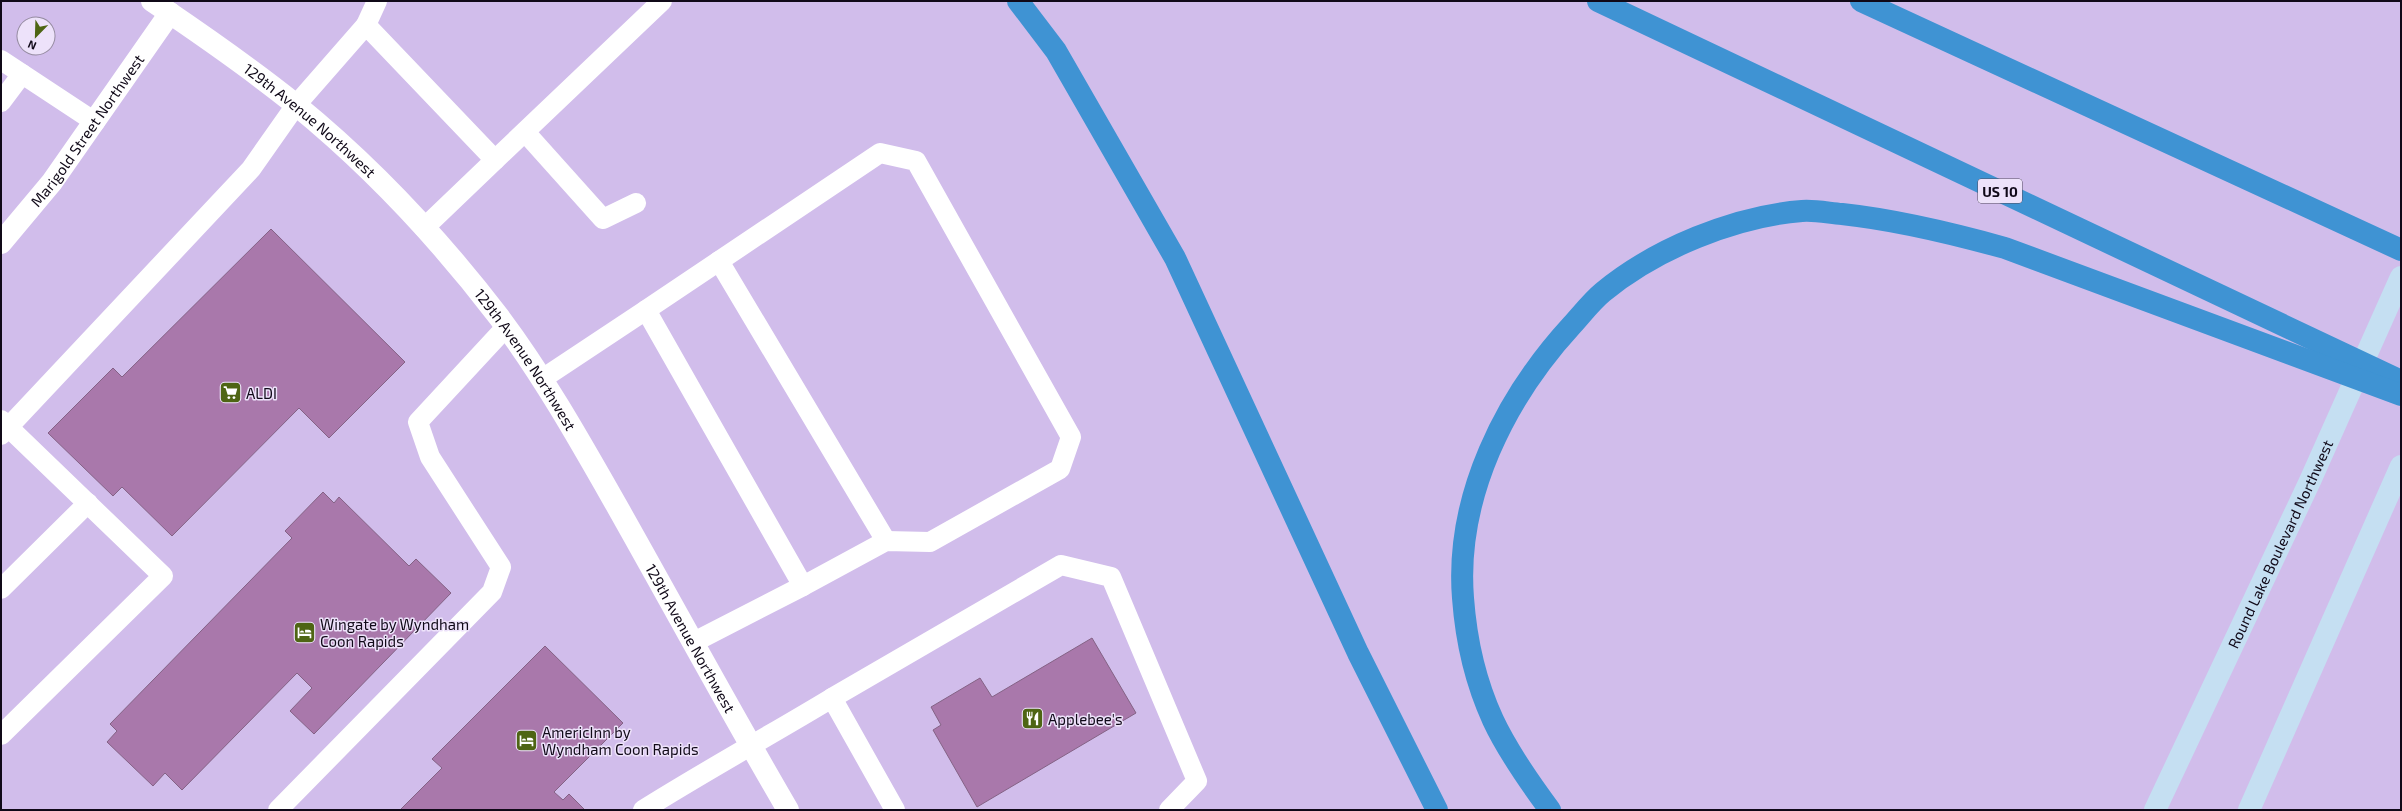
<svg xmlns="http://www.w3.org/2000/svg" width="2402" height="811" font-family="'Exo 2',sans-serif">
<style>
.building{fill:#a978ab;stroke:#846285}
.lines{fill:none;stroke-linecap:round;stroke-linejoin:round}
.service{stroke:#fff;stroke-width:20}
.minor{stroke:#fff;stroke-width:22}
.secondary{stroke:#c5dff2;stroke-width:22}
.motorway{stroke:#3f93d3;stroke-width:22}
.labels{text-anchor:middle;dominant-baseline:central;stroke-width:3;stroke-linejoin:round;paint-order:stroke}
.shield{fill:#ede2fa;stroke:#524a5c;stroke-width:1}
.shield-label{font-size:14px;font-weight:bold;fill:#100918}
.street-label{font-size:15px;fill:#100918;stroke:#ede2fa}
.poi-label{font-size:15px;fill:#100918;stroke:#ede2fa;text-anchor:start}
</style>
<rect width="100%" height="100%" fill="#d1bdeb"/>
<g class="building">
<path d="M271 229 405 362 329 438 299 408 172 536 122 487 113 496 48 433 113 368 122 377Z"/>
<path d="M323 492 334 503 339 497 409 566 416 559 451 593 314 734 290 711 312 688 297 673 182 790 165 773 153 786 107 742 117 731 110 724 292 538 285 531Z"/>
<path d="M1092 638 1136 713 977 807 933 730 941 725 931 707 980 678 992 697Z"/>
<path d="M545 646 623 723 554 792 563 800 569 794 585 810H400L442 768 432 759Z"/>
</g>
<g class="lines">
<g class="service">
<path d="M366 25 377 1"/>
<path d="M1 60 95 122"/>
<path d="M1 102 22 74"/>
<path d="M525 132 603 219 636 203"/>
<path d="M495 160 662 1"/>
<path d="M719 261 886 541"/>
<path d="M646 310 880 153 916 161 1071 437 1060 469 930 542 886 541 803 586"/>
<path d="M542 379 646 310 803 586 694 642"/>
<path d="M1 420 163 576 1 735"/>
<path d="M1 435 251 169 296 105 366 25 495 160 424 228"/>
<path d="M1 589 88 503"/>
<path d="M832 698 1061 565 1111 577 1197 781 1169 810"/>
<path d="M278 810 492 592 501 567 430 457 418 422 506 327"/>
<path d="M643 810C705 771 769 736 832 698L895 810"/>
</g>
<g class="minor">
<path id="s1" d="M152 1C201 34 250 68 296 105 372 167 440 240 499 317 544 377 581 443 618 508 675 609 730 711 788 810"/>
<path id="s2" d="M1 243 52 182 170 13"/>
</g>
<g class="secondary">
<path id="s3" d="M2155 810 2310 481 2401 277"/>
<path d="M2249 810 2401 466"/>
</g>
<g class="motorway">
<path d="M1018 1 1056 51 1175 258 1358 653 1437 810"/>
<path d="M1598 1 2401 381"/>
<path d="M1861 1 2401 250"/>
<path d="M1550 810C1530 783 1507 750 1493 720 1476 683 1466 639 1463 598 1455 497 1505 398 1572 325 1582 314 1592 301 1603 292 1655 249 1735 216 1802 211 1815 210 1829 213 1842 214 1898 220 1951 233 2005 248L2401 395"/>
</g>
</g>
<defs>
<symbol id="supermarket-square" viewBox="-11 -11 22 22"><rect x="-9" y="-9" width="18" height="18" rx="4" fill="#4e6514" stroke="#ede2fa"/><path d="M-6-5.5h2.5l.6 2H6L4.5 2H-2.5L-4.4-4H-6ZM-1.5 3.2a1.3 1.3 0 1 0 .1 0ZM3 3.2a1.3 1.3 0 1 0 .1 0Z" fill="#fff"/></symbol>
<symbol id="hotel-square" viewBox="-11 -11 22 22"><rect x="-9" y="-9" width="18" height="18" rx="4" fill="#4e6514" stroke="#ede2fa"/><path d="M-6-4.5h1.5V1H6V5H4.5V3h-9V5H-6ZM-4 0a1.8 1.8 0 1 1 3.6 0ZM.5 0V-2.5h3Q6-2.5 6 0Z" fill="#fff"/></symbol>
<symbol id="restaurant-square" viewBox="-11 -11 22 22"><rect x="-9" y="-9" width="18" height="18" rx="4" fill="#4e6514" stroke="#ede2fa"/><path d="M-5-6h1v4h1v-4h1v4h1v-4h1v5L-1.5 .5V6h-2V.5L-5-1ZM5-6V6H3V1.5H1.5Q1.5-4 5-6Z" fill="#fff"/></symbol>
</defs>
<g fill-rule="evenodd">
<use href="#supermarket-square" x="218" y="380" width="25" height="25"/>
<use href="#hotel-square" x="292" y="620" width="25" height="25"/>
<use href="#restaurant-square" x="1020" y="706" width="25" height="25"/>
<use href="#hotel-square" x="514" y="728" width="25" height="25"/>
</g>
<g class="labels">
<rect class="shield" x="1978" y="179" width="44" height="24" rx="3"/>
<g class="shield-label">
<text x="2000" y="191">US 10</text>
</g>
<g class="street-label">
<text stroke="none"><textPath href="#s1" startOffset="198">129th Avenue Northwest</textPath></text>
<text stroke="none"><textPath href="#s2" startOffset="142">Marigold Street Northwest</textPath></text>
<text stroke="none"><textPath href="#s1" startOffset="522">129th Avenue Northwest</textPath></text>
<text stroke="none"><textPath href="#s3" startOffset="294">Round Lake Boulevard Northwest</textPath></text>
<text stroke="none"><textPath href="#s1" startOffset="846">129th Avenue Northwest</textPath></text>
</g>
<g class="poi-label">
<text x="246" y="393">ALDI</text>
<text x="320" y="624">Wingate by Wyndham<tspan x="320" dy="17">Coon Rapids</tspan></text>
<text x="1048" y="719">Applebee's</text>
<text x="542" y="732">AmericInn by<tspan x="542" dy="17">Wyndham Coon Rapids</tspan></text>
</g>
</g>
<rect width="2402" height="811" fill="none" stroke="#100918" stroke-width="4"/>
<g transform="translate(36 36) rotate(203)"><circle r="19" fill="#ede2fa" stroke="#958ba0"/>
<path d="M0-3L7 15L0 10L-7 15Z" fill="#4e6514"/>
<text y="-6" font-size="11" font-weight="bold" text-anchor="middle" fill="#100918">N</text>
</g>
</svg>
